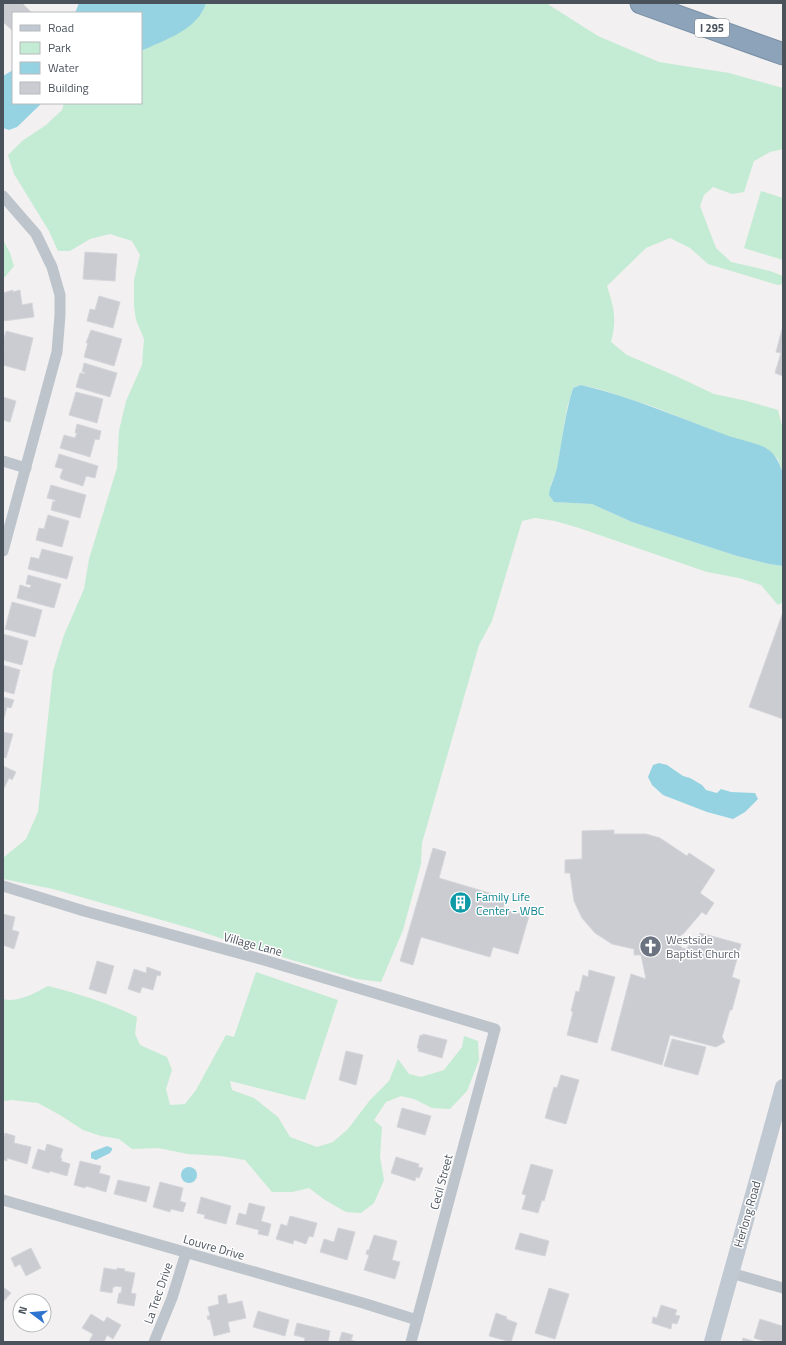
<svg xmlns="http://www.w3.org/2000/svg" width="786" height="1345" font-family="'Titillium Web',sans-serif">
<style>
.green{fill:#c4ebd3}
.water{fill:#95d3e3}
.building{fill:#cbccd2;stroke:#d5d6db}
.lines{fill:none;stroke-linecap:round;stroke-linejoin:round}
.highway-casing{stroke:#788ea5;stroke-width:23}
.street{stroke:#bdc4cb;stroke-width:11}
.secondary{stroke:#c0c8d2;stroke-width:16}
.highway{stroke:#8da3b9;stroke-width:21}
.labels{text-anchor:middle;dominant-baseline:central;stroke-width:3;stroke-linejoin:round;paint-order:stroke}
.shield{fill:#fff;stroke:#80878d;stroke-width:1}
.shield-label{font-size:11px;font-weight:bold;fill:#4a535c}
.culture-label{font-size:12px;fill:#0d838f;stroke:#fff;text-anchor:start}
.worship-label{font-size:12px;fill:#5b616d;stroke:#fff;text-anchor:start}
.street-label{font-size:12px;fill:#4a535c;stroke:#fff}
</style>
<rect width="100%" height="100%" fill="#f2f0f0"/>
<g class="green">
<path d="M206 3H546L598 36 659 62 729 73 783 88V149L770 152 754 161 744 192 732 194 713 187 704 195 700 206 716 248 731 262 770 271 783 276V284L778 285 708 264 690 248 670 238 646 248 607 286C614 308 617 319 611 342L627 355 678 377 714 394 747 401 778 410 783 429V473L778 459 766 448 727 436 654 407 599 389 581 385 573 388 567 408 557 470 551 484 555 502 592 504 632 522 737 556 769 564 783 566V602L778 605 761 585 739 578 707 572 579 528 555 521 535 518 522 521 492 621 479 645 422 843 421 864 403 930 381 982 357 979 247 947 193 929 53 889 3 879V858L26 839 38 812 53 671 64 635 84 589 89 559 117 468 119 431 126 401 142 365 144 339 136 320 134 306V280L140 255 132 241 110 234 90 239 70 251H58L49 231 14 174 8 155 22 141 46 125 62 110 64 103H141V51L182 31 205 5Z"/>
<path d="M761 191 783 198V260L744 248Z"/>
<path d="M3 240 10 253 14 266 5 277H3Z"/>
<path d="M256 972 338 1000 305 1100 230 1081 232 1090 254 1098 278 1117 290 1137 317 1147 333 1142 348 1129 370 1100 389 1081 398 1059 409 1074 421 1077 444 1070 462 1047 464 1036 478 1041 479 1060 467 1091 450 1109 432 1108 414 1099 401 1096 386 1102 374 1120 382 1127 380 1157 384 1180 374 1203 361 1213 346 1212 325 1200 309 1188 292 1192H272L245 1160 221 1156 188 1154 158 1148 132 1149 119 1139 101 1136 83 1130 60 1115 38 1103 12 1100 3 1101V999C18 1003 35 993 48 986 79 994 109 1003 137 1017L135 1034 140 1045 167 1057 172 1070 166 1089 170 1105 185 1104 196 1090 226 1035 234 1037Z"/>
</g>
<g class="water">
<path d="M79 3H206C198 30 164 40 141 51V13H75Z"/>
<path d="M13 70V103H42L17 127 9 130 3 128V76Z"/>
<path d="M581 385C631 397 678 417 726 435 737 439 757 443 766 448 776 454 779 463 783 473V566L769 564 737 556 632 522 592 504 554 502 549 495C550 485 555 477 557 468 562 441 565 414 573 388Z"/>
<path d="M659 763 667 765 683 776 690 778 702 785 706 790 717 793 721 789 731 792 755 793 758 799 745 812 733 819 707 812 663 795 652 785 648 777 653 765Z"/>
<path d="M107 1146 112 1148V1150L110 1153 96 1160 91 1158V1153L92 1152Z"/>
<circle cx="189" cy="1175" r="8"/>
</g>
<g class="building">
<path d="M3 3H22L31 12 30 13H13V31L3 22Z"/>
<path d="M85 252 117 254 115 281 83 279Z"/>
<path d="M13 290V292L20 290 22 305 32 303 34 317 3 321V293Z"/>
<path d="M99 296 120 302 113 328 87 321 90 309 95 310Z"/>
<path d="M782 329H783V376L775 373 781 353 776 352Z"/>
<path d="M91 330 122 339 114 366 84 357 88 343H86Z"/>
<path d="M6 331 33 338 25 371 3 365 4 344 3 342Z"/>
<path d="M84 363 117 373 110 397 76 387 80 373 84 374 85 372H82Z"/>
<path d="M76 392 103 399 97 423 69 415Z"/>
<path d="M3 397 16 401 10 422 3 420Z"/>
<path d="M77 424 101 431 99 440 95 439 90 457 60 448 64 435 75 438 77 433H75Z"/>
<path d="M59 454 98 466 95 478 86 476 83 486 61 479 60 477 63 469 55 467Z"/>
<path d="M51 485 86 495 80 518 51 510 53 501 55 502V500L47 498Z"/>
<path d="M48 515 69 521 62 547 36 540 39 528 44 529Z"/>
<path d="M42 549 73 557 67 579 28 569 31 557 39 559Z"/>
<path d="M28 575 61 584 54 608 17 598 20 585 30 588 31 585 26 584Z"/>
<path d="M12 602 42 610 35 637 5 629Z"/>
<path d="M783 612V719L749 707Z"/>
<path d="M3 634 28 641 22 665 3 660Z"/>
<path d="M3 665 20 670 14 694 3 691Z"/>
<path d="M3 697 14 700 11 708 7 707 3 722Z"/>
<path d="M3 732 13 734 6 758 3 757Z"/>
<path d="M3 766 16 772 12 780 9 778 3 790Z"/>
<path d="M614 830V834H646L660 838 687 856 689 853 715 870 700 893 714 903 706 915 702 912 684 933 676 939 682 948 686 949 700 933 741 944 732 977 740 980 732 1010H730L722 1037 725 1042 716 1047 670 1035 662 1065 611 1050 631 974 646 979 641 955H634V949L612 944 595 933 582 918 574 901 570 873H565V860L582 859V831Z"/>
<path d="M433 848 446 852 439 878 506 898 503 909 529 916 518 954 493 947 490 957 421 937 413 965 400 961Z"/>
<path d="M3 914 15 917 12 930 19 932 14 949 3 945Z"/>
<path d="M97 961 114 966 106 994 89 989Z"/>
<path d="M147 967 161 972 160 976 157 975 153 990 142 987 140 993 128 989 134 969 146 973Z"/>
<path d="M589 970 615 977 597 1043 567 1035 573 1012 571 1011 576 991 579 992 583 975 588 977Z"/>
<path d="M423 1034 447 1040 442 1058 418 1051 419 1049 417 1048 420 1035 422 1036Z"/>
<path d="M672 1039 706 1047 698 1075 664 1066Z"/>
<path d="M346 1051 363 1055 356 1085 339 1080Z"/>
<path d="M561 1075 579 1080 566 1124 545 1118 554 1087 557 1088Z"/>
<path d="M402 1108 431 1116 425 1135 397 1127Z"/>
<path d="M5 1133 15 1136 14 1143 31 1147 27 1164 7 1158V1161L3 1160V1139Z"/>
<path d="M47 1144 63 1149 60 1158H62L61 1161 70 1164 67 1176 50 1171 49 1173 32 1168 38 1149 45 1151Z"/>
<path d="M396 1157 419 1164 418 1167 423 1168 419 1178 416 1177 415 1181 391 1173Z"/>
<path d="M80 1161 101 1166 99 1173 110 1176 106 1192 86 1186 85 1188 74 1185Z"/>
<path d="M531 1164 553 1170 544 1201 542 1200 538 1213 522 1209 526 1195 522 1194Z"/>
<path d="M118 1180 150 1187 146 1202 114 1194Z"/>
<path d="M160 1182 183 1188 180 1201 186 1203 183 1212 171 1209 170 1212 153 1207Z"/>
<path d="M201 1197 231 1206 226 1224 204 1218 205 1215 197 1213Z"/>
<path d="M249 1203 265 1207 261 1221 271 1224 268 1236 258 1234 259 1230 236 1224 239 1213 246 1215Z"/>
<path d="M290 1216 317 1223 313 1237 309 1236 306 1244 294 1240 293 1244 276 1239 281 1224 287 1226Z"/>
<path d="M338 1228 355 1232 347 1260 320 1252 324 1239 334 1242Z"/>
<path d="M520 1233 549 1241 545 1256 515 1249Z"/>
<path d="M374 1235 397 1241 392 1260 400 1262 395 1279 364 1270 369 1255 366 1254 367 1250H369Z"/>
<path d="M31 1248 41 1268 26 1276 20 1264 15 1267 11 1258Z"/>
<path d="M104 1268 117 1270V1268L125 1269 124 1271 135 1273 131 1293 136 1294 134 1306 117 1303 119 1293H121L122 1287 115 1286V1287H113L112 1293 100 1291Z"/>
<path d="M3 1287 11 1293 3 1302Z"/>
<path d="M549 1288 569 1294 555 1339 535 1333Z"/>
<path d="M226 1294 228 1304 242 1301 246 1318 228 1322 230 1332 214 1336 210 1319 208 1320 207 1316H210L208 1307 219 1304 218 1296Z"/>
<path d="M661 1305 677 1310 675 1315 680 1316 677 1324 672 1323 671 1329 652 1323 653 1317 657 1318Z"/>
<path d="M258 1311 289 1320 285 1336 253 1327Z"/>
<path d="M496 1313 507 1317 506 1319 517 1323 511 1342 489 1336Z"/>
<path d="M91 1314 104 1322 107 1317 121 1325 113 1339 107 1335 104 1342H89L93 1334 82 1328Z"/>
<path d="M760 1319 782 1326 783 1342H767L754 1338Z"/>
<path d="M297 1323 330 1331 328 1342H304L305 1338 294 1335Z"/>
<path d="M342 1332 353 1335 351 1340 357 1342H339Z"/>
<path d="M743 1338 756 1342H742Z"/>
</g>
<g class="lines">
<defs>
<path id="highway" d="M641 3 783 54"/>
</defs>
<use href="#highway" class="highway-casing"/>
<g class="street">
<path d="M3 196 36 234 52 267 60 295V315L57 352 3 551"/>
<path d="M3 461 26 468"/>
<path d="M3 886 84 911 264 960 495 1029 411 1342"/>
<path d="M3 1200 363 1303 417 1320"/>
<path d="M731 1273 783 1288"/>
<path d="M154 1342 172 1298 186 1253"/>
</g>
<path class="secondary" d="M712 1342 783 1087"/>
<use href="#highway" class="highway"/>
</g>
<defs>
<symbol id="building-disc" viewBox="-11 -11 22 22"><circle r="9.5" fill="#0f9aa8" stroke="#fff"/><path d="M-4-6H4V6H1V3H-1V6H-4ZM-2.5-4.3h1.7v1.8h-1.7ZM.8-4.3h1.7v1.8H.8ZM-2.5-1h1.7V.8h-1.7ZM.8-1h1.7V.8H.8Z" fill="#fff"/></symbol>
<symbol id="church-disc" viewBox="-11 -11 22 22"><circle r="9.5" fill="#6b7280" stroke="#fff"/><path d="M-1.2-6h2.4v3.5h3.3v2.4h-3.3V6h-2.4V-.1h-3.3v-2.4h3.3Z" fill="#fff"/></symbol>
</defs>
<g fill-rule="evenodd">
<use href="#building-disc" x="448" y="890" width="25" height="25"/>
<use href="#church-disc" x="638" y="934" width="25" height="25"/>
</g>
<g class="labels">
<rect class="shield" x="695" y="19" width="34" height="18" rx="3"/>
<g class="shield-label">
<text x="712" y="28">I 295</text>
</g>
<g class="culture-label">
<text x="476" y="896">Family Life<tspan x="476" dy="14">Center - WBC</tspan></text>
</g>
<g class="worship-label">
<text x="666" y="939">Westside<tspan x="666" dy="14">Baptist Church</tspan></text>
</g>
<g class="street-label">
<text transform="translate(253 944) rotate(15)">Village Lane</text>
<text transform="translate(441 1182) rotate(-75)">Cecil Street</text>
<text transform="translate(747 1214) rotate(-74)">Herlong Road</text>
<text transform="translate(214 1247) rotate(16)">Louvre Drive</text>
<text transform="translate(158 1293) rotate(-71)">La Trec Drive</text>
</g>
</g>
<rect width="786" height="1345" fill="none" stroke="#4a535c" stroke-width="8"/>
<rect x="12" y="12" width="130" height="92" fill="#ffffff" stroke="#b7babe"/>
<rect x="20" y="25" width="20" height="6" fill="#c0c8d2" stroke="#b7babe"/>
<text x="48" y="32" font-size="12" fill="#4a535c">Road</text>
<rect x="20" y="42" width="20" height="12" fill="#c4ebd3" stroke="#b7babe"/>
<text x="48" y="52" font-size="12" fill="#4a535c">Park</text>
<rect x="20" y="62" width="20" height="12" fill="#95d3e3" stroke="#b7babe"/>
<text x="48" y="72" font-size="12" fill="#4a535c">Water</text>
<rect x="20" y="82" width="20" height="12" fill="#cbccd2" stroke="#b7babe"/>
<text x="48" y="92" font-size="12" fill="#4a535c">Building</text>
<g transform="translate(32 1313) rotate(286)"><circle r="19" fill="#ffffff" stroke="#b7babe"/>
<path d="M0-3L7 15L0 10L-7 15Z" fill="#2c74d0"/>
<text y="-6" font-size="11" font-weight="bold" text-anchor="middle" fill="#4a535c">N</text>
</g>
</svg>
